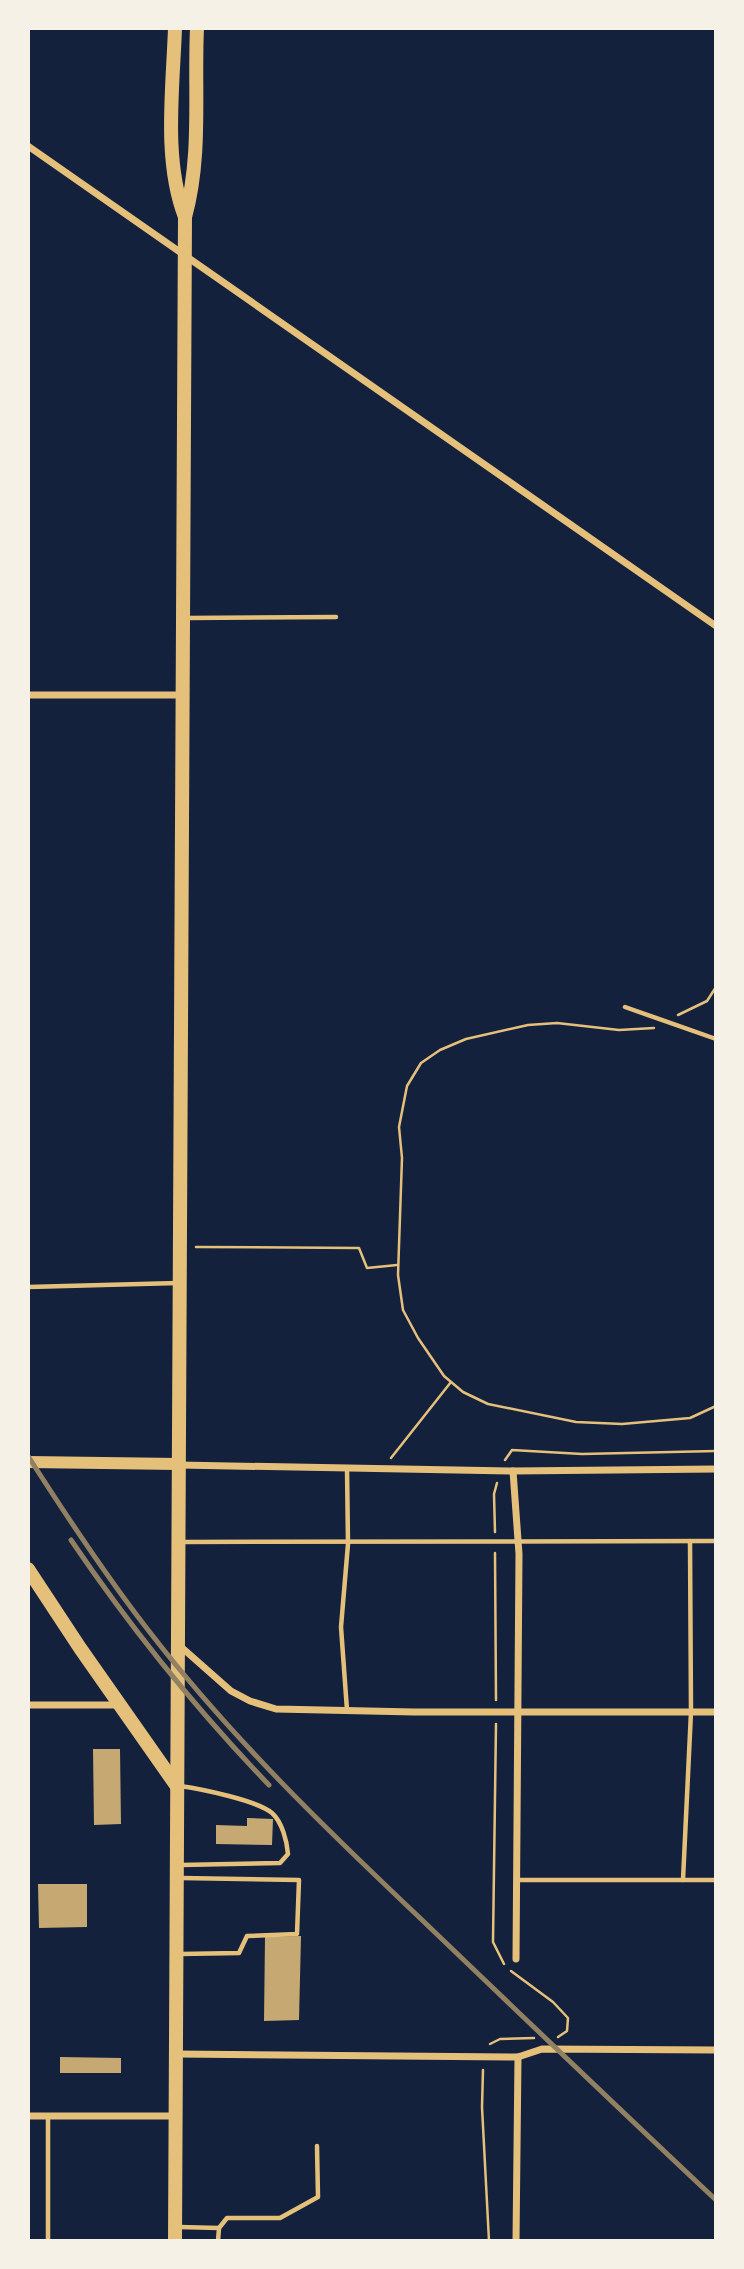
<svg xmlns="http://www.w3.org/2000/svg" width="744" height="2269" font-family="Montserrat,sans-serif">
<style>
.building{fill:#c6a872}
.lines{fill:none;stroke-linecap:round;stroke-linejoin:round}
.path{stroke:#e5c07b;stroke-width:2.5}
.service{stroke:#e5c07b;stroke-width:4.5}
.minor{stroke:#e5c07b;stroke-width:7}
.tertiary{stroke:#e5c07b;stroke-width:12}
.secondary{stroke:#e5c07b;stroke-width:14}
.rail{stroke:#918062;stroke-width:5}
</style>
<rect width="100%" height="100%" fill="#14213d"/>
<g class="building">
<path d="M93 1749H120L121 1824 94 1825Z"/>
<path d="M247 1818 273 1819 272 1845 216 1844V1825L247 1826Z"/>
<path d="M38 1884H87V1927L39 1928Z"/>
<path d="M301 1936 299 2020 264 2021 265 1937Z"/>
<path d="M60 2057 121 2058V2073H60Z"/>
</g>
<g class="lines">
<g class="path">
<path d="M678 1015 707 1001 716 987"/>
<path d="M654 1028 619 1030 557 1023 528 1025 466 1039 440 1050 421 1063 407 1086 399 1127 402 1158 398 1275 403 1310 418 1338 444 1376 463 1392 488 1404 576 1422 622 1424 690 1418 716 1406"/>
<path d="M196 1247 359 1248 367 1268 397 1265"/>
<path d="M391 1458 451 1382"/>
<path d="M505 1460 512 1450 582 1454 716 1451"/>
<path d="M495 1532 494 1494 497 1483"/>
<path d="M495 1553 496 1700"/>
<path d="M496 1724 493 1942 504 1964"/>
<path d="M511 1971 553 2002 568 2018 567 2031 558 2037"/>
<path d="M490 2044 500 2039 534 2038"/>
<path d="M483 2070 482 2107 489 2241"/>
</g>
<g class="service">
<path d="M187 618 336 617"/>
<path d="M625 1007 716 1039"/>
<path d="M28 1287 178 1283"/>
<path d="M347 1468 348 1544 341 1627 347 1710"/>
<path d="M181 1542 716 1541"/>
<path d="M180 1786C201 1789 256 1800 272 1813 282 1822 287 1841 288 1854L280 1863 181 1865"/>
<path d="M517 1880H716"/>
<path d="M683 1880 691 1712 690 1541"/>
<path d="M180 1954 239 1953 247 1936 297 1934 299 1880 181 1878"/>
<path d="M48 2117V2241"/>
<path d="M179 2227 219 2228 218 2241"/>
<path d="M219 2228 227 2218H280L318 2197 317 2146"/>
</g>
<g class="minor">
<path d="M28 146 716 626"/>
<path d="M28 695H181"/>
<path d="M179 1465 513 1471 716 1469"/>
<path d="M513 1471 519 1554 516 1959"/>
<path d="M180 1646 231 1691 250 1701 276 1709 414 1712H716"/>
<path d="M28 1705H119"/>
<path d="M176 2054 518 2057 542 2049 716 2050"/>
<path d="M28 2116H175"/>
<path d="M516 2241 518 2057"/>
</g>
<path class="tertiary" d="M28 1462 178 1464"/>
<g class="secondary">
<path d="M175 28C173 88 163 160 185 217"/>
<path d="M28 1569 80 1648 176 1785"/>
<path d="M175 2241 185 217C202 156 194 90 197 28"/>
</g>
<g class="rail">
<path d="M28 1456C67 1517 107 1578 152 1635 232 1738 326 1829 421 1919 519 2013 617 2107 716 2200"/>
<path d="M71 1540C130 1627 196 1709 269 1785"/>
</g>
</g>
<rect width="744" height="2269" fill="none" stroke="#f6f1e7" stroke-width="60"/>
</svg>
